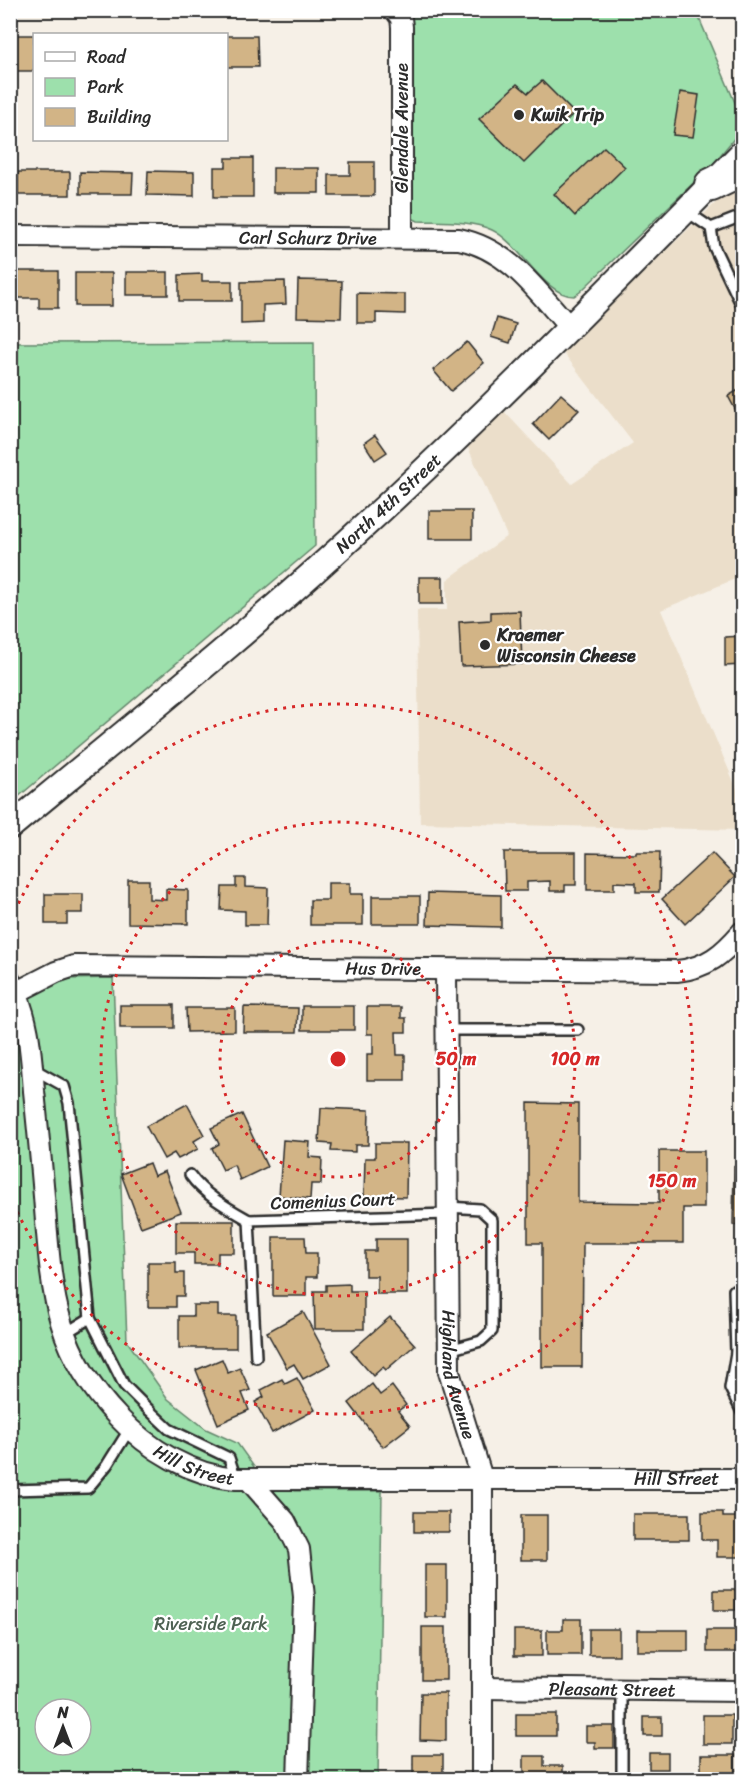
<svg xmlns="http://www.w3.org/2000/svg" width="753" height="1790" font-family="Sriracha,sans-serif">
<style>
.built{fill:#ebdeca}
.green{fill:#9de0ac;stroke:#64866c;stroke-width:1.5;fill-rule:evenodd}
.building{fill:#d2b486;stroke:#2b2b2b;stroke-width:1.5}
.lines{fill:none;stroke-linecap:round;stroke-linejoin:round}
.service-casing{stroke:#2b2b2b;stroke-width:14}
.minor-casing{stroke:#2b2b2b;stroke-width:24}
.tertiary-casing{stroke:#2b2b2b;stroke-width:28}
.trunk-casing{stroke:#2b2b2b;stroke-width:36}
.service{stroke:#fff;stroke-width:9}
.minor{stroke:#fff;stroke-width:20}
.tertiary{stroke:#fff;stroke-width:24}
.trunk{stroke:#fff;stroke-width:32}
.ring{fill:none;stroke:#d62828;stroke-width:3;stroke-dasharray:3 6}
.poi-dot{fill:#2b2b2b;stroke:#fff;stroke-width:2}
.labels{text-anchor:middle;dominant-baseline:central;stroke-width:4.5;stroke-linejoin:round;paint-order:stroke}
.poi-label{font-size:18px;font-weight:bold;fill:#2b2b2b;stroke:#fff;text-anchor:start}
.street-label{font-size:18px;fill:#2b2b2b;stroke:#fff}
.park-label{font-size:18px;fill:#4d6152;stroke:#fff}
.centre{fill:#d62828;stroke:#fff;stroke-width:3}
.ring-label{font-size:18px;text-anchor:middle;font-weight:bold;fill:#d62828;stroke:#fff;stroke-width:4.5;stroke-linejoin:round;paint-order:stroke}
</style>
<rect width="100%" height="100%" fill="#f6f0e7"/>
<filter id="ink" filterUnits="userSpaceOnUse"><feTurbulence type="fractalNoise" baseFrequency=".0167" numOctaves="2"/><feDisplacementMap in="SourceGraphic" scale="12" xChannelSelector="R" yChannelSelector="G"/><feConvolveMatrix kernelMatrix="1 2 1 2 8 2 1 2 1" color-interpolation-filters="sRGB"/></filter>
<g filter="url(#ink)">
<path class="built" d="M742 181V576L661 610 742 801V830L420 823 417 610H447V580L507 536 466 443 501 408 572 484 633 443 562 351 730 189Z"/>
<g class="green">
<path d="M410 11H696L742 119V129L713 164 580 292 574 296C544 296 520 243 492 230 470 220 441 222 418 221L412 218 409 201Z"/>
<path d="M314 342 315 546 11 803V343Z"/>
<path d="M113 978 127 1341 168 1399 206 1429 237 1443 259 1474 295 1491H382L378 1779H11L10 1005 12 1007 53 982 66 979ZM45 1709H81V1745H45Z"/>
</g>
<g class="building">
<rect x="16" y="35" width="18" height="36"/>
<path d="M226 36H257L258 67H226Z"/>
<path d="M542 81 574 113 524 163 479 119 517 84 528 93Z"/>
<path d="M680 92 699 95 693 137 673 135Z"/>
<path d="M604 147 625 167 575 216 554 194Z"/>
<path d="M226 158H253V197H214V167H226Z"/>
<path d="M350 162H374V196H329V175H350Z"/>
<rect x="273" y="168" width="46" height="25"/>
<path d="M148 171 194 172V196L147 195Z"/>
<rect x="18" y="172" width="52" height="23"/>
<path d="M80 172 133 173 132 194H80Z"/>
<path d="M10 271H58V308H39V298H10Z"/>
<rect x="126" y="272" width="42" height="23"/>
<rect x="75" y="273" width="37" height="33"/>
<path d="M202 274V281H232V301H179V275Z"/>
<path d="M298 280 342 281 341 318 297 317Z"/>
<path d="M285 281 286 304 263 305V323L241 324V282Z"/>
<path d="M357 293 405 294V314L376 313V323H357Z"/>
<path d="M497 318 516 324 510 343 491 337Z"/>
<path d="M467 342 484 363 451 391 433 370Z"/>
<path d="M742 388V422L728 396Z"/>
<path d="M561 394 579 410 549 440 533 424Z"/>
<path d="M375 435 387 452 375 460 364 443Z"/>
<rect x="429" y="511" width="43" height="28"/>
<rect x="419" y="577" width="24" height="27"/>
<path d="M520 611 522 664 461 666 459 622 491 620V612Z"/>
<path d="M742 636V665L725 666V637Z"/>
<path d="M504 852H576V885H565V891H550V881L527 882V891H505Z"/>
<path d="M636 852H660L659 892H636V883L614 882V890H587V853L636 854Z"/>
<path d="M712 853 735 877 685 924 662 899Z"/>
<path d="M236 878H245V887L268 888 267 925H245V911L221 910 222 887H236Z"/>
<path d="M128 880H149V899L166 900V889L188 890V924L128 923Z"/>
<path d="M328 883H350V894H363V925H310V900H328Z"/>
<path d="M428 893 501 895V927L427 925Z"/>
<path d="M45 894H83V913H67V924H45Z"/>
<rect x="372" y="896" width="48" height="28"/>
<rect x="120" y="1005" width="54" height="23"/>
<rect x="302" y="1006" width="52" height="24"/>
<path d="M244 1007 298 1008 297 1032H243Z"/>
<path d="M367 1007H401V1018H406V1032H396L397 1055H405V1080H367V1054H373V1034H367Z"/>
<path d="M186 1008H235V1031L187 1032Z"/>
<path d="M528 1103 578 1104V1202L659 1203V1151H704V1208H683V1243H583L582 1367H542V1243H528Z"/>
<path d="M187 1104 204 1135 194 1141 198 1149 178 1159 174 1153 164 1159 146 1126Z"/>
<path d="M321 1108 369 1110 368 1145H355V1152L331 1151 332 1144 319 1143Z"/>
<path d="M242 1114 267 1167 240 1180 234 1165 223 1170 212 1148 219 1144 211 1128Z"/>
<path d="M283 1140 310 1142 309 1157 322 1158 321 1184H311L310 1199 279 1196Z"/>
<path d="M375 1143H407L406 1197 364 1196 365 1158H375Z"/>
<path d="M149 1163 154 1176 165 1171 181 1212 141 1227 121 1174Z"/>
<path d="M734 1166H742V1225H733Z"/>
<path d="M176 1221H234V1253H218V1264H194V1253H176Z"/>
<path d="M273 1237H305L306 1253H317V1277H306V1296H273Z"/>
<path d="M376 1239H407V1294H377V1276H365V1251H376Z"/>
<rect x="10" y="1256" width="7" height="17"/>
<path d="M148 1262H176V1273H184V1296H176V1307H148Z"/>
<path d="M350 1284V1291H364V1329H315L314 1291H326V1285Z"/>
<path d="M193 1305H218V1316H236V1348H179V1316H193Z"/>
<path d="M303 1312 331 1364 303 1379 294 1364 287 1368 267 1332Z"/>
<path d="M390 1317 415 1345 386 1370 383 1367 373 1376 351 1351Z"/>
<path d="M222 1359 228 1373 240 1368 250 1390 242 1393 249 1410 218 1424 196 1370Z"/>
<path d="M297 1378 315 1410 272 1433 255 1402 264 1397 261 1390 282 1379 285 1384Z"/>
<path d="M372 1384 380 1395 392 1386 406 1405 398 1411 410 1426 383 1447 349 1403Z"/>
<rect x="414" y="1512" width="35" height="20"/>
<path d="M702 1512H723V1517H741V1557H717V1540H702Z"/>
<rect x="633" y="1514" width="56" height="26"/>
<rect x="521" y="1515" width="26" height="45"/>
<rect x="425" y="1565" width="22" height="52"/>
<rect x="714" y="1590" width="22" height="20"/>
<path d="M563 1619H581V1655H547V1630H563Z"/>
<rect x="422" y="1627" width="24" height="53"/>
<rect x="589" y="1629" width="30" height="26"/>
<rect x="514" y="1630" width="28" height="26"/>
<rect x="637" y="1630" width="51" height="21"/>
<rect x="707" y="1630" width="31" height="22"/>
<path d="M421 1693H446V1741L420 1740Z"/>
<rect x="516" y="1714" width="40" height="22"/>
<rect x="703" y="1715" width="29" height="29"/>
<rect x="644" y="1717" width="18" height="19"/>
<path d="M586 1726H614V1748H595V1742H586Z"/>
<rect x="649" y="1753" width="19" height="16"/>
<rect x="413" y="1755" width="30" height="25"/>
<rect x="701" y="1755" width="34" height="25"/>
<path d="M524 1756H544V1766H563V1780H524Z"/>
</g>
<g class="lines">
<defs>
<g id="service">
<path d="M686 211 711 228 714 247 742 306"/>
<path d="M711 228 742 216"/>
<path d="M446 1030H578"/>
<path d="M32 1068 64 1086 69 1103 90 1318 124 1385 150 1411 169 1429 229 1458 236 1479"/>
<path d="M190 1175C204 1195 228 1208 249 1220"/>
<path d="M448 1207 480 1209 492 1220V1331L481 1341 449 1350"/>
<path d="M734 1290 736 1353"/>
<path d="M64 1334 90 1318"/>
<path d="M742 1353H736L730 1388 742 1412"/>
<path d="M256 1357 249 1220 448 1214"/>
<path d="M10 1490 88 1488 107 1465 129 1430"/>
<path d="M622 1690V1780"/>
</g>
<g id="minor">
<path d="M395 10 401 18 402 27V237"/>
<path id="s1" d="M10 236 459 239C509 249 538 292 570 328"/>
<path id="s2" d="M446 970 449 1372 482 1478V1780"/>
<path id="s3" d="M10 981C29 1015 31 1052 34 1091 38 1130 42 1169 45 1209 52 1295 55 1351 118 1417 149 1450 191 1475 236 1479H742"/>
<path id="s4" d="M17 992 56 972 74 966 677 971C707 968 723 954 742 932"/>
<path d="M249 1480 285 1521 299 1549 304 1597 298 1780"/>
<path id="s5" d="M482 1688 742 1691"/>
</g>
<g id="tertiary">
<path id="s6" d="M10 827C128 729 249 633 361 529 493 408 617 280 742 153"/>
</g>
<path id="trunk" d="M711 185 742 170"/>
</defs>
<use href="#service" class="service-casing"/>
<use href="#minor" class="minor-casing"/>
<use href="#tertiary" class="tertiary-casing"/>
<use href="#trunk" class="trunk-casing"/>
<use href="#service" class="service"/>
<use href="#minor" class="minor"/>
<use href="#tertiary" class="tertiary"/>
<use href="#trunk" class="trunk"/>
</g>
</g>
<g class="ring">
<circle cx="338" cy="1059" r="118"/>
<circle cx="338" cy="1059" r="237"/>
<path d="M11 920A355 355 0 1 1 11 1198"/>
</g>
<g class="poi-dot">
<circle cx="519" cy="115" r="6"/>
<circle cx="485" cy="645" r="6"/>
</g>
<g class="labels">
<g class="poi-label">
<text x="531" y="115">Kwik Trip</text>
<text x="497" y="635">Kraemer<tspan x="497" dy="21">Wisconsin Cheese</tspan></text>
</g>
<g class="street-label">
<text transform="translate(402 128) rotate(-90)">Glendale Avenue</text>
<text stroke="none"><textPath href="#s1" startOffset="298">Carl Schurz Drive</textPath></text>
<text stroke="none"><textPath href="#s6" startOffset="498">North 4th Street</textPath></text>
<text stroke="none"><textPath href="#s4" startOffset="372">Hus Drive</textPath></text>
<text transform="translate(333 1201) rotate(-2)">Comenius Court</text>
<text stroke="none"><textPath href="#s2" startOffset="406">Highland Avenue</textPath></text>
<text stroke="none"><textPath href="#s3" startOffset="550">Hill Street</textPath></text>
<text stroke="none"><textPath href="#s3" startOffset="1035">Hill Street</textPath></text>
<text stroke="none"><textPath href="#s5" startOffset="130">Pleasant Street</textPath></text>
</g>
<g class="park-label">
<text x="211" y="1624">Riverside Park</text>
</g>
</g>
<circle cx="338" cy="1059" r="9" class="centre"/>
<g class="ring-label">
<text x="456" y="1065">50 m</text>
<text x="575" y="1065">100 m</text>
<text x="672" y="1187">150 m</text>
</g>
<rect width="753" height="1790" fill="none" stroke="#fff" stroke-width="36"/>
<rect x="18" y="18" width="717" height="1754" fill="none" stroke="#2b2b2b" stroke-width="2" filter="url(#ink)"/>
<rect x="33" y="33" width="195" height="108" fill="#ffffff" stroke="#aaaaaa" stroke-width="1.5"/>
<rect x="45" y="52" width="30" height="9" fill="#ffffff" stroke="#aaaaaa" stroke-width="1.5"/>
<text x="87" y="63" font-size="18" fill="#2b2b2b">Road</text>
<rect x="45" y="78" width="30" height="18" fill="#9de0ac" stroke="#aaaaaa" stroke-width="1.5"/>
<text x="87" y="93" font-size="18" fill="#2b2b2b">Park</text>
<rect x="45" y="108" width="30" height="18" fill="#d2b486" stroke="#aaaaaa" stroke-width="1.5"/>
<text x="87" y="123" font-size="18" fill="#2b2b2b">Building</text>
<g transform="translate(63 1727)"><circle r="28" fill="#ffffff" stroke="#aaaaaa" stroke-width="1.5"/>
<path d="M0-4.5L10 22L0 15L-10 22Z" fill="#2b2b2b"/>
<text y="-9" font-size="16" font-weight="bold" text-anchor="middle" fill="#2b2b2b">N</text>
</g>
</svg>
